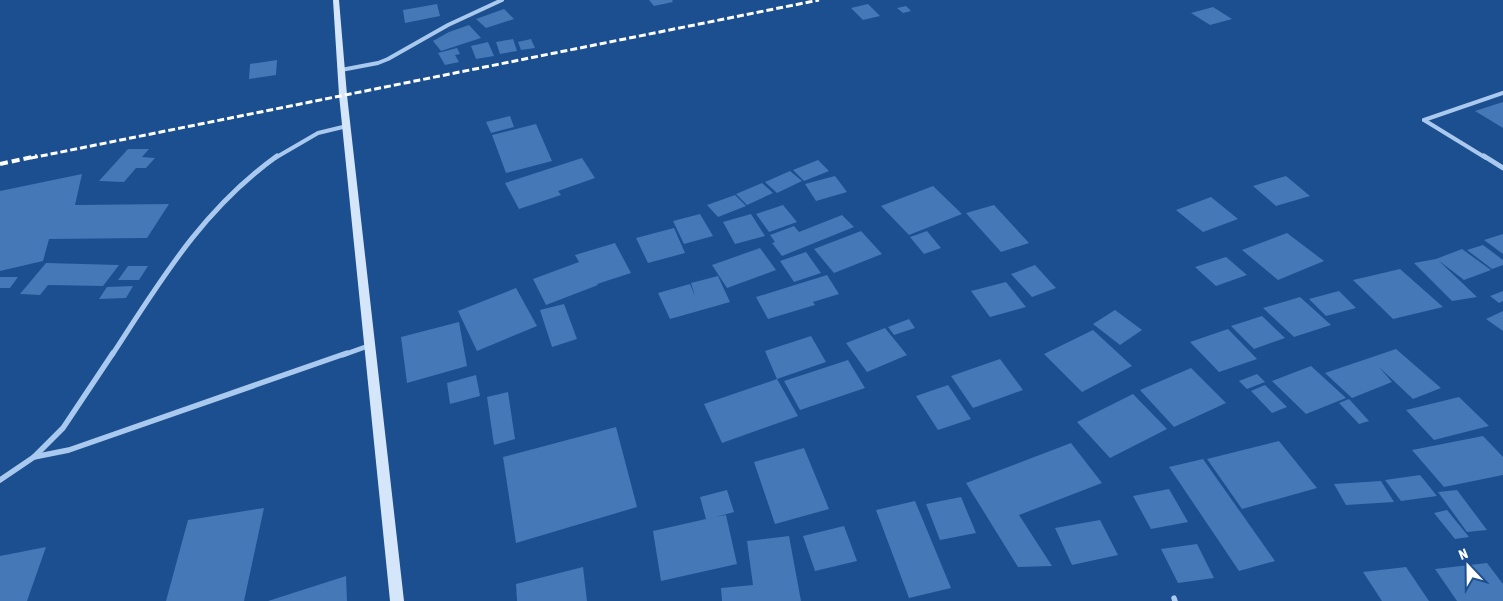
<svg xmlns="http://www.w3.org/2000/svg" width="1503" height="601" font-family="'Asap Condensed',sans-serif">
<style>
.building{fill:#4478b7}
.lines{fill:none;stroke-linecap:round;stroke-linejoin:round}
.street-far2{stroke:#a9c9ee;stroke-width:4}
.street-far1{stroke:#a9c9ee;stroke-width:5}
.street{stroke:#a9c9ee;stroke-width:5.5}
.secondary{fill:#d6e6fa;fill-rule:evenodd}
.rail-far1{stroke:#fff;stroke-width:3;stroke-dasharray:7 3;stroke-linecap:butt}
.rail{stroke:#fff;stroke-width:4;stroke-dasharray:8 4;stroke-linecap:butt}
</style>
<rect width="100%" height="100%" fill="#1b4f8f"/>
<g class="building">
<path d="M649 0H672L673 2 654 6Z"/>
<path d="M437 4 440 16 405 23 403 10Z"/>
<path d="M868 4 880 16 863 20 851 8Z"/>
<path d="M906 6 911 11 903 13 897 8Z"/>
<path d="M1213 7 1232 19 1210 25 1191 13Z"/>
<path d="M504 9 514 19 486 28 476 19Z"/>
<path d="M469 25 481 38 441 51 433 41 449 32Z"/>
<path d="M513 39 517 51 500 54 496 42Z"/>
<path d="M531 39 535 48 521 50 518 42Z"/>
<path d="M488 42 494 56 476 59 471 46Z"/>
<path d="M457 48 460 54 455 55 459 62 445 65 438 53Z"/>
<path d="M277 60 276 75 249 79 250 64Z"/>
<path d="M1503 102V128L1475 111Z"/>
<path d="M510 116 514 127 491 133 486 122Z"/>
<path d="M536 124 552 161 506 173 492 135Z"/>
<path d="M128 149H149L142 157 155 158 146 168H136L124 182 99 181Z"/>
<path d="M582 158 595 178 558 191 561 195 519 209 505 183Z"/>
<path d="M818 160 829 171 804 181 793 170Z"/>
<path d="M790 171 802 181 777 193 765 182Z"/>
<path d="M82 174 75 205 169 204 147 238 49 239 43 261 0 271V191Z"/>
<path d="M835 176 847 192 816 201 805 184Z"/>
<path d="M1286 176 1310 196 1276 206 1253 186Z"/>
<path d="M762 183 773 193 747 205 736 194Z"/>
<path d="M933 186 962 214 909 235 881 206Z"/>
<path d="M735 195 746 206 718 217 707 205Z"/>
<path d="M1211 197 1238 219 1203 232 1176 210Z"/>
<path d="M783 205 797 222 769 232 756 214Z"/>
<path d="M994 205 1029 243 1001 252 966 213Z"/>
<path d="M700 214 713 236 684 244 673 221Z"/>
<path d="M751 214 765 236 735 244 723 222Z"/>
<path d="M842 215 854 227 782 256 772 243 775 242 770 235 794 226 799 232Z"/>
<path d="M674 228 685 253 648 263 636 238Z"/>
<path d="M861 231 882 254 834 273 814 249Z"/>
<path d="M927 231 941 248 924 254 910 237Z"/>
<path d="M1287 233 1324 261 1278 280 1242 250Z"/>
<path d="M1503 234V254L1484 240Z"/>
<path d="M615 243 631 273 597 284 598 285 546 305 533 279 579 262 575 255Z"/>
<path d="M1483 245 1503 260V265L1492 269 1467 250Z"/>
<path d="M760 248 776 270 727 288 712 265Z"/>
<path d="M1462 249 1491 270 1464 280 1438 260 1477 297 1452 301 1414 263 1436 259Z"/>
<path d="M806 252 821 273 794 282 780 261Z"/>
<path d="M1226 257 1247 275 1216 286 1195 267Z"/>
<path d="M46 263 119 265 103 286 48 285 40 295 20 294Z"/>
<path d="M1035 265 1056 288 1032 297 1011 274Z"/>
<path d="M128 266H148L139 280H118Z"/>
<path d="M1400 269 1443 307 1393 319 1353 280Z"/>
<path d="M827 275 839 294 813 302 815 305 768 319 756 297Z"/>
<path d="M718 276 730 302 670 319 658 293 690 284 695 296 691 283Z"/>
<path d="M0 277H18L10 288H0Z"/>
<path d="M1006 282 1026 307 990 317 971 291Z"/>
<path d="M133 286 126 298 99 299 107 287Z"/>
<path d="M516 288 537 326 477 351 458 311Z"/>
<path d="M1339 291 1356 308 1326 316 1309 299Z"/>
<path d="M1503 291V301L1499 303 1490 296Z"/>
<path d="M1300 297 1331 325 1294 337 1263 308Z"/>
<path d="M564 304 577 339 552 347 540 310Z"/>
<path d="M1115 310 1142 330 1120 345 1093 324Z"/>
<path d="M1503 311V331L1486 319Z"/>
<path d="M1262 316 1285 338 1254 349 1231 326Z"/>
<path d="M909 319 915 328 894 335 888 327Z"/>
<path d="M459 322 467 366 407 383 401 337Z"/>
<path d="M885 328 907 355 867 372 846 343Z"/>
<path d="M1228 329 1257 359 1219 372 1190 342Z"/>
<path d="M1093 330 1132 366 1082 392 1044 354Z"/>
<path d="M811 336 826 362 777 379 765 351Z"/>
<path d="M1396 349 1441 388 1413 399 1379 367 1392 382 1352 398 1325 373Z"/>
<path d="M1000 359 1023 390 973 408 951 376Z"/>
<path d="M848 360 865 388 800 410 784 381Z"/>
<path d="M1311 366 1346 398 1306 414 1272 381Z"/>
<path d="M1191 368 1226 403 1174 427 1140 390Z"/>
<path d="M1257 374 1265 382 1247 389 1239 381Z"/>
<path d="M476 375 480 396 450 404 447 383Z"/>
<path d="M777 379 798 416 722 443 704 404Z"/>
<path d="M948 385 971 419 938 430 916 396Z"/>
<path d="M1265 385 1287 407 1272 413 1251 391Z"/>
<path d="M508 392 515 439 494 445 487 397Z"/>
<path d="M1133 394 1167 429 1110 458 1077 422Z"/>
<path d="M1459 397 1489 426 1434 440 1406 410Z"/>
<path d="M1349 399 1369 421 1359 424 1339 403Z"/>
<path d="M616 427 637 507 516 543 503 457Z"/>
<path d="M1483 436 1503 457V475L1444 487 1412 450Z"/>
<path d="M1279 441 1317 488 1242 509 1207 459Z"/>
<path d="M1071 443 1102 483 1019 515 1052 566 1018 567 966 483Z"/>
<path d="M804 448 829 509 775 524 754 462Z"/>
<path d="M1203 459 1275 561 1239 571 1169 467Z"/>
<path d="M1420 475 1437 496 1401 501 1385 480Z"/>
<path d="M1381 481 1394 502 1346 505 1334 484Z"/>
<path d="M1169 489 1188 522 1151 529 1133 496Z"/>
<path d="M727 490 734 512 716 517 726 515 737 564 661 581 653 531 706 519 700 497Z"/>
<path d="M1457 490 1487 530 1467 532 1438 492Z"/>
<path d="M961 497 976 533 940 540 926 504Z"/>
<path d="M915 501 951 588 909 598 876 510Z"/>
<path d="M264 508 244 601H166L188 520Z"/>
<path d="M1447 510 1469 537 1455 539 1434 513Z"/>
<path d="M1100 520 1118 555 1072 565 1055 528Z"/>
<path d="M844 526 857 561 815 571 803 536Z"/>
<path d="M789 536 801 601H722L721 588 753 585 747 541Z"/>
<path d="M1197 544 1214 578 1178 583 1161 549Z"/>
<path d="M46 547 27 601H0V556Z"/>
<path d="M1487 563 1503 584V601H1457L1435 569Z"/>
<path d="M583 567 587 601H517L516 584Z"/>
<path d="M1406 567 1429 601H1382L1363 572Z"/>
<path d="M346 576 347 601H268Z"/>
</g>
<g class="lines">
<g class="street-far2">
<path d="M341 70 378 63 388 59 448 25 502 0"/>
<path d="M1424 120 1486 158"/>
<path d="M1424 120 1503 93"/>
<path d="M275 158 318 133 347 126"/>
</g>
<g class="street-far1">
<path d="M1484 156 1503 168"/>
<path d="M112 355C161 280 202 210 277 156"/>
<path d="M343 355 368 346"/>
</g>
<g class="street">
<path d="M34 457 69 450 347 353"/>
<path d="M0 480 34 457 63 428 113 353"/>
<path d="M1174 598 1175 601"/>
</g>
<path class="secondary" d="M333 0H339L347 95 404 601H390L339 95Z"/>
<path class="rail-far1" d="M31 158 819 0"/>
<path class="rail" d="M0 164 37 156"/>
</g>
<g transform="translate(1468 566) rotate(338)" stroke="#1b4f8f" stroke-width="4" paint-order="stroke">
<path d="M0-4L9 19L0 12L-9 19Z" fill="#ffffff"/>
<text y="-8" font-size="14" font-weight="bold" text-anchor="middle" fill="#ffffff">N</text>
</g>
</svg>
